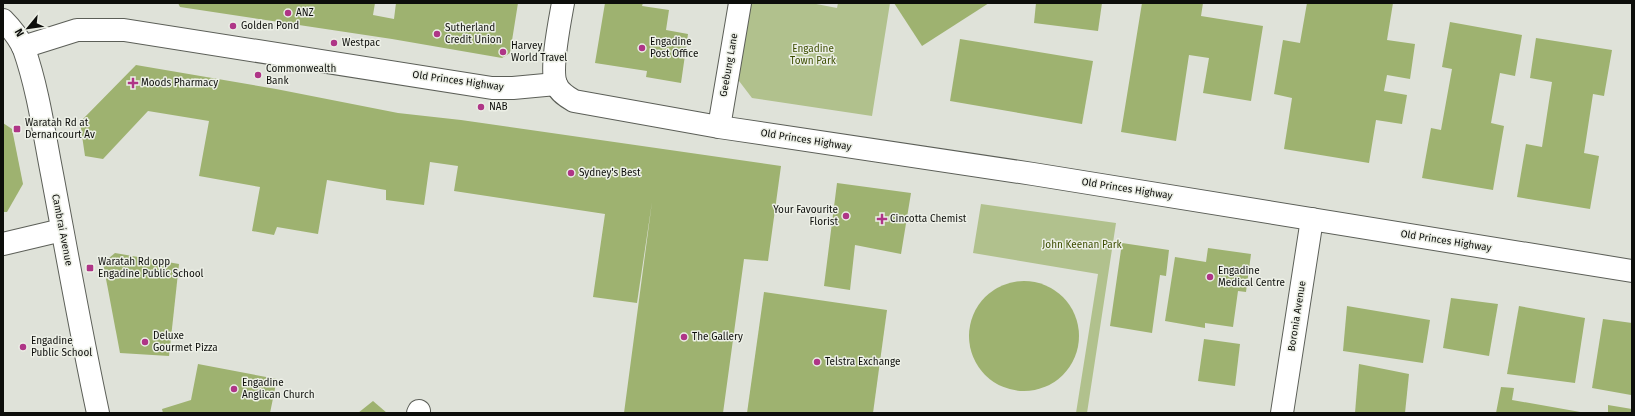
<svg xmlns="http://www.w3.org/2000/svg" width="1635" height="416" font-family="'Fira Sans',sans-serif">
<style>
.green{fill:#b1c18d}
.building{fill:#9eb270}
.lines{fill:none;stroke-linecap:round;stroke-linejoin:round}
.minor-casing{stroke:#5c5f58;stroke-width:24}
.minor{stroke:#fff;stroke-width:22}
.poi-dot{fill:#af3587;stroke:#ecefe6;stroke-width:1.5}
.labels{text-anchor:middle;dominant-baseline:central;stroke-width:3;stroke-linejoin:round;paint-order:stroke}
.poi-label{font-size:10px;fill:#0d0e0b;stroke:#ecefe6;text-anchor:start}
.park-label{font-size:10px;fill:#3c4d00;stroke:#ecefe6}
.street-label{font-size:10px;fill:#0d0e0b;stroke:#ecefe6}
</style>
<rect width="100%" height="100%" fill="#dfe2d9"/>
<g class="green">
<path d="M749 3H811L837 8 838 3H890L872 116 752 98 736 77Z"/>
<path d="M981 204 1116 223 1087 413H1076L1098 274 973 253Z"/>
</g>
<g class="building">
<path d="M178 3H375L373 15 394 19 396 3H518L510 53 502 58 392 39 180 7Z"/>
<path d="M605 3H643L642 6 669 10 666 30 688 34 681 83 646 77 647 71 595 63Z"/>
<path d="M894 3H989L922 46Z"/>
<path d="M1036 3H1102L1098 31 1034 23Z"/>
<path d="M1142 3H1203L1201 16 1263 26 1251 101 1203 93 1209 58 1189 55 1176 141 1121 132Z"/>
<path d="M1307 3H1393L1387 40 1415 44 1410 79 1387 75 1384 91 1407 95 1402 124 1376 120 1369 163 1284 149 1292 98 1274 94 1283 40 1300 43Z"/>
<path d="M1450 22 1522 35 1515 76 1500 73 1491 123 1504 126 1493 190 1422 178 1431 128 1441 130 1452 69 1442 67Z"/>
<path d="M1536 38 1612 50 1604 96 1593 94 1584 153 1599 156 1590 209 1517 197 1526 144 1542 147 1552 82 1530 78Z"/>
<path d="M960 39 1093 61 1082 124 950 101Z"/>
<path d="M136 65 276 89 398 113 461 120 781 166 768 261 744 259 723 413H624L652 202 637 303 593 297 605 214 454 191 458 166 430 162 424 205 386 200V190L327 180 318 234 277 227 274 235 252 231 260 187 199 176 209 121 148 111 103 159 85 156 80 122Z"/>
<path d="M3 123 12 129 23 184 7 212H3Z"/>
<path d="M837 183 911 193 901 254 855 245 850 290 824 286Z"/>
<path d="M1122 243 1169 250 1166 276 1160 275 1152 333 1110 326Z"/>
<path d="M1208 248 1251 254 1246 292 1238 291 1233 327 1205 323V328L1165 321 1175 257 1206 262Z"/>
<path d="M115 253 179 264 169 356 120 353 103 263Z"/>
<circle cx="1024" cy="336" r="55"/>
<path d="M764 292 887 310 873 413H747Z"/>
<path d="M1451 298 1498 304 1489 356 1443 348Z"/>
<path d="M1347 306 1430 320 1423 363 1343 351Z"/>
<path d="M1519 306 1585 318 1575 383 1507 374Z"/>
<path d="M1603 319 1632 323 1631 395 1592 388Z"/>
<path d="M1204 339 1240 344 1235 386 1198 381Z"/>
<path d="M198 364 277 379 270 413H163L162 409 191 400Z"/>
<path d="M1359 364 1409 374 1405 413H1355Z"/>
<path d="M1501 387 1514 388 1512 400 1586 413H1496Z"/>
<path d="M373 401 387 413H358Z"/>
<path d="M1608 405 1632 409V413H1608Z"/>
</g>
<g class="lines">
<defs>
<g id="minor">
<path d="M563 3C560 20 550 69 556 84 559 92 567 97 574 101L719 127 1033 174 1632 271"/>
<path d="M3 20C11 28 19 38 24 49 38 89 44 133 52 174 67 254 81 334 98 413"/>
<path d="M23 47 77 30H124L492 88H513L556 84"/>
<path d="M719 127 740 3"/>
<path d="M3 244 62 230"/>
<path d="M418 413 419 411"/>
<path d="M1282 413 1312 219"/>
</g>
</defs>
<use href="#minor" class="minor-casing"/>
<use href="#minor" class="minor"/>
</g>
<g class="poi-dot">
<circle cx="288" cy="13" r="4"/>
<circle cx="233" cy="26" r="4"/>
<circle cx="437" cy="34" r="4"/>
<circle cx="334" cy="43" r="4"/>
<circle cx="642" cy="48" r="4"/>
<circle cx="503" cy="52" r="4"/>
<circle cx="258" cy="75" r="4"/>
<path d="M131 77h4v4h4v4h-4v4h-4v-4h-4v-4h4z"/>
<circle cx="481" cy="107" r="4"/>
<rect x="13" y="125" width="8" height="8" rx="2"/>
<circle cx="571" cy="173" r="4"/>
<circle cx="846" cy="216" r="4"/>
<path d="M880 213h4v4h4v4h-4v4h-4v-4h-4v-4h4z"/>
<rect x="86" y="264" width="8" height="8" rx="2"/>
<circle cx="1210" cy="277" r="4"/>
<circle cx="684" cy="337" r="4"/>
<circle cx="145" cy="342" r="4"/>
<circle cx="23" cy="347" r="4"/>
<circle cx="817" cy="362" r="4"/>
<circle cx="234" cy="389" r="4"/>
</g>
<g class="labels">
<g class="poi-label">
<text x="296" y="13">ANZ</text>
<text x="241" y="26">Golden Pond</text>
<text x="445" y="28">Sutherland<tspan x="445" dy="12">Credit Union</tspan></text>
<text x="650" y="42">Engadine<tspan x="650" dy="12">Post Office</tspan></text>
<text x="342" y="43">Westpac</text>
<text x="511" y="46">Harvey<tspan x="511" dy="12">World Travel</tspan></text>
<text x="266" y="69">Commonwealth<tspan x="266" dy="12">Bank</tspan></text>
<text x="141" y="83">Moods Pharmacy</text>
<text x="489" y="107">NAB</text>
<text x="25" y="123">Waratah Rd at<tspan x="25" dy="12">Dernancourt Av</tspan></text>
<text x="579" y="173">Sydney's Best</text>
<text x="838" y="210" text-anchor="end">Your Favourite<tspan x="838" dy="12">Florist</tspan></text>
<text x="890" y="219">Cincotta Chemist</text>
<text x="98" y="262">Waratah Rd opp<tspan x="98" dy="12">Engadine Public School</tspan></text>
<text x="1218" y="271">Engadine<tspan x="1218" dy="12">Medical Centre</tspan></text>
<text x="153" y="336">Deluxe<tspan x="153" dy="12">Gourmet Pizza</tspan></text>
<text x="692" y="337">The Gallery</text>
<text x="31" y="341">Engadine<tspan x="31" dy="12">Public School</tspan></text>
<text x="825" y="362">Telstra Exchange</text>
<text x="242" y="383">Engadine<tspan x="242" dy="12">Anglican Church</tspan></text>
</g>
<g class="park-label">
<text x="813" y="49">Engadine<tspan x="813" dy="12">Town Park</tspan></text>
<text x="1082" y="245">John Keenan Park</text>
</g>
<g class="street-label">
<text transform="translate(729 65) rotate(-80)">Geebung Lane</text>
<text transform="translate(458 81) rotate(8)">Old Princes Highway</text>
<text transform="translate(806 140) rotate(9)">Old Princes Highway</text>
<text transform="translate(1127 189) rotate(9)">Old Princes Highway</text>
<text transform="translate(62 230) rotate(79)">Cambrai Avenue</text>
<text transform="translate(1446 241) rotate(9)">Old Princes Highway</text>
<text transform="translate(1297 316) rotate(-81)">Boronia Avenue</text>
</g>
</g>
<rect width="1635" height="416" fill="none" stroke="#0d0e0b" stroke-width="8"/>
<g transform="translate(28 28) rotate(241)" stroke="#ecefe6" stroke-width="3" paint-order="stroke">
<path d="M0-3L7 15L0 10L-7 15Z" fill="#0d0e0b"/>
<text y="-6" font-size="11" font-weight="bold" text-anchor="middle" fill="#0d0e0b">N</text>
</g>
</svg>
